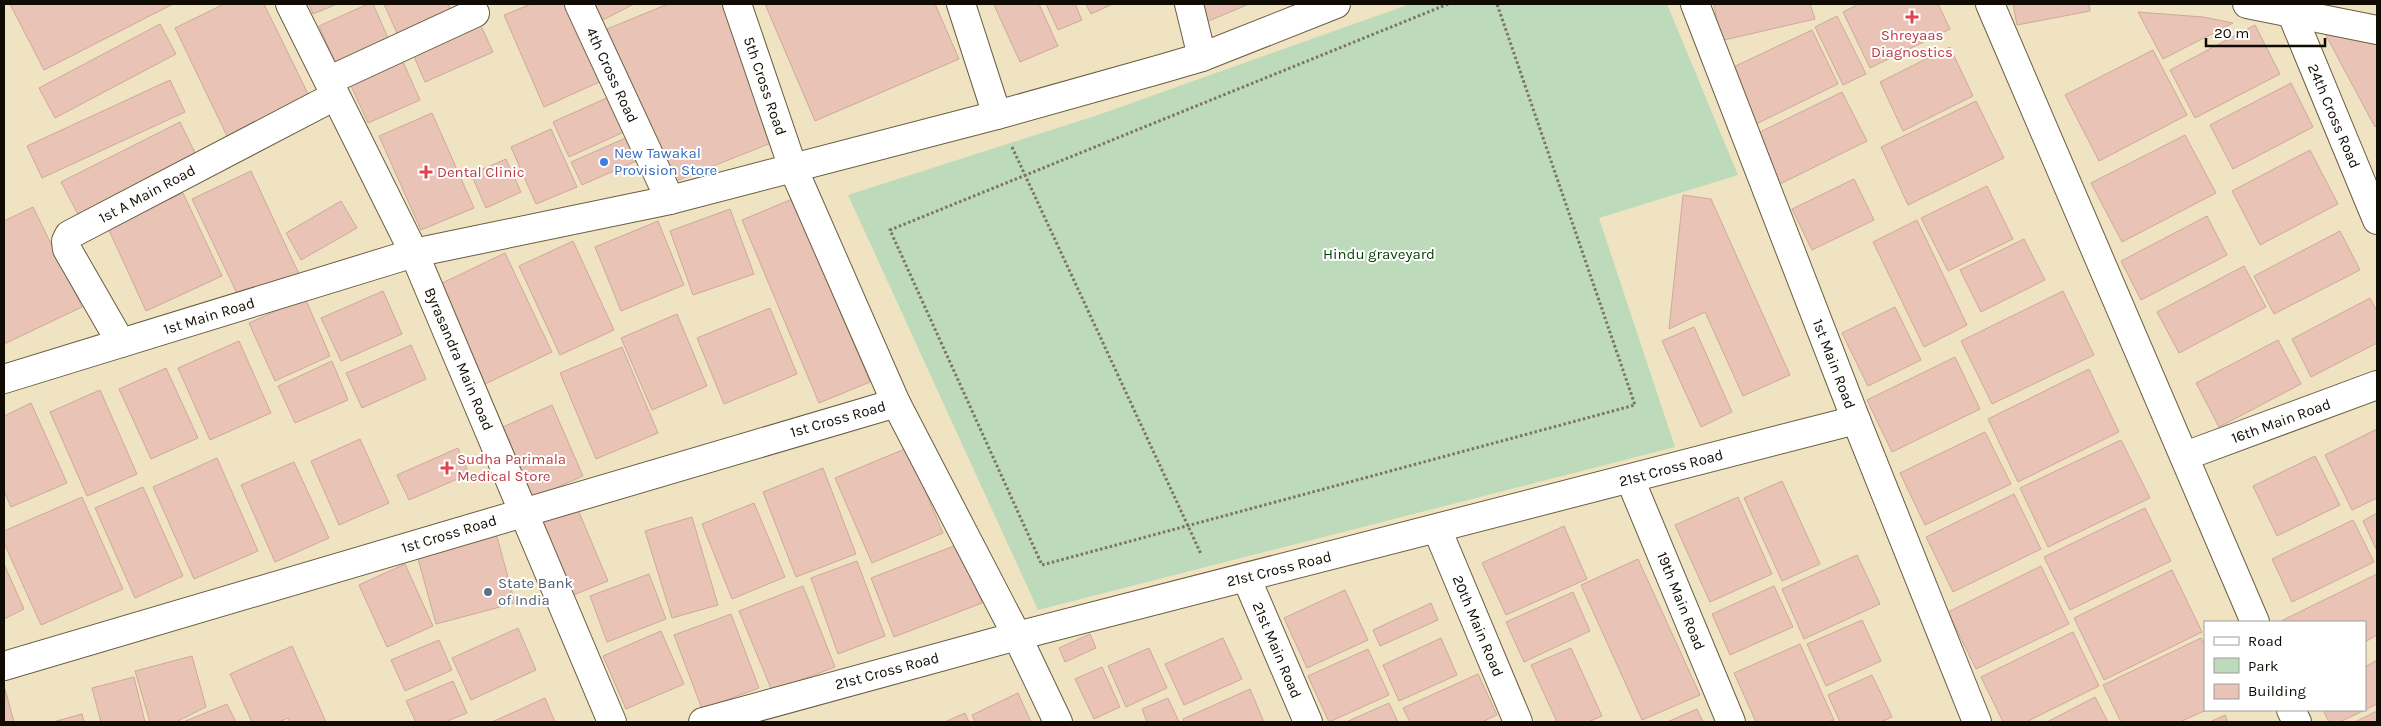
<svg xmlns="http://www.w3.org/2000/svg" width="2381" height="726" font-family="Karla,sans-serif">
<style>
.green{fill:#bddabb}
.building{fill:#e8c3b6;stroke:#cda99c}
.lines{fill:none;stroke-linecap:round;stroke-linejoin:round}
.minor-casing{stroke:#695e41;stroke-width:30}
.tertiary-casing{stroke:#695e41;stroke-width:30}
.path{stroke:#7d7560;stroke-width:3;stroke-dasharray:2.5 2.5;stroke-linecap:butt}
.minor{stroke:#fff;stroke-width:28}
.tertiary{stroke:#fff;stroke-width:28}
.health-dot{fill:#e0444e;stroke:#fff;stroke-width:2}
.shop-dot{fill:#3f7fe0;stroke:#fff;stroke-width:2}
.service-dot{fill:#5c6f8a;stroke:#fff;stroke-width:2}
.labels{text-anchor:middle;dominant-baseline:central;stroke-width:4;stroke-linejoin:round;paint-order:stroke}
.health-label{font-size:15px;fill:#be3a42;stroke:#fff;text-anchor:start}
.street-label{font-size:15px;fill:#100c03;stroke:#fff}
.shop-label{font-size:15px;fill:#366cbe;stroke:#fff;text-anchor:start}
.park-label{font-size:15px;fill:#003d00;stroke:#fff}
.service-label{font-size:15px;fill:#4e5e75;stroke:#fff;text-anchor:start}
</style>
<rect width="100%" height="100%" fill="#f0e3c2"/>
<path class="green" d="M1410 4H1667L1738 175 1599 218 1675 447 1038 610 848 195 1098 115Z"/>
<g class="building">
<path d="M10 4H173L44 70Z"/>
<path d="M224 4H264L310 98 228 138 175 28Z"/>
<path d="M309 4H337L313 14Z"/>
<path d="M368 4H373L389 40 336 64 319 26Z"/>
<path d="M384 4H448L454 16 400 40Z"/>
<path d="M531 4H573L606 79 544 107 504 15Z"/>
<path d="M592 4H634L601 21Z"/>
<path d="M668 4H725L781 139 671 183 607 29Z"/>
<path d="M765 4H935L959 59 815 121Z"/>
<path d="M997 4H1039L1058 46 1020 62 994 5Z"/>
<path d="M1046 4H1075L1082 20 1058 30Z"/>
<path d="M1086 4H1113L1091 14Z"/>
<path d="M1194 4H1249L1199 25Z"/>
<path d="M1714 4H1810L1815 19 1720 41Z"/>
<path d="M1859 4H1938L1950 29 1870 68 1843 12Z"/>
<path d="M2013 4H2089L2090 11 2017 25Z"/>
<path d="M2138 12 2203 17 2233 23 2163 59Z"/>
<path d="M1837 16 1866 74 1843 85 1815 27Z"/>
<path d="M477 17 493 52 425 82 410 47Z"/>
<path d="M160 24 176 54 55 118 39 88Z"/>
<path d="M2255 25 2280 74 2195 118 2170 70Z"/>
<path d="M2322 28 2377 41V125L2375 127Z"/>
<path d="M1812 30 1838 84 1754 125 1727 70Z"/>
<path d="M1950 47 1973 96 1903 131 1880 82Z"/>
<path d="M2153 50 2187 115 2099 161 2065 95Z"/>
<path d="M400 55 420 100 368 123 348 79Z"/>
<path d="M170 80 185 112 42 178 27 146Z"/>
<path d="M2291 83 2313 127 2233 169 2210 125Z"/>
<path d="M1842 92 1867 141 1780 184 1756 134Z"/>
<path d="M611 96 626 131 569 157 553 122Z"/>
<path d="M1976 101 2004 158 1908 205 1881 147Z"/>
<path d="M432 113 474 208 421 230 379 136Z"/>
<path d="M180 122 200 163 82 222 61 182Z"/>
<path d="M551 129 577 187 536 204 511 147Z"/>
<path d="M2185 135 2216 193 2122 242 2091 183Z"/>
<path d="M630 136 641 159 582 185 571 162Z"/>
<path d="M2310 150 2338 204 2260 245 2232 191Z"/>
<path d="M506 159 521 192 486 208 471 174Z"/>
<path d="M251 171 300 276 242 304 192 199Z"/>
<path d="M1854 179 1874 220 1812 250 1792 209Z"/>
<path d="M1987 186 2013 239 1948 271 1921 218Z"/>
<path d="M183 193 222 276 146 311 108 228Z"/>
<path d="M1683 195 1711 199 1790 375 1743 396 1705 312 1669 329Z"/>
<path d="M792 199 870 382 819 403 742 220Z"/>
<path d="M341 201 357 228 301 260 286 233Z"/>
<path d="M33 207 82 307 4 344V221Z"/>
<path d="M730 209 754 274 693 295 670 231Z"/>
<path d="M2207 216 2227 255 2141 300 2121 261Z"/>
<path d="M1917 220 1967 325 1924 347 1873 242Z"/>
<path d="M658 221 684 285 621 311 595 247Z"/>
<path d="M2340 231 2360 270 2274 314 2254 276Z"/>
<path d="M2024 239 2045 280 1981 312 1960 270Z"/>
<path d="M573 241 614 330 560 355 519 266Z"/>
<path d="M505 253 552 352 483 385 436 286Z"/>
<path d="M2244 266 2266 307 2179 353 2157 312Z"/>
<path d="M383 291 402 334 341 361 321 318Z"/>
<path d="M2063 291 2094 355 1992 404 1961 341Z"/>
<path d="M305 298 330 356 275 381 249 323Z"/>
<path d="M2370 298 2377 311V343L2311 377 2292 339Z"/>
<path d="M1895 307 1921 360 1868 386 1842 333Z"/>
<path d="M770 308 797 374 724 404 697 338Z"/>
<path d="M677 314 707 386 652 410 621 338Z"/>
<path d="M1694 327 1732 412 1701 427 1662 341Z"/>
<path d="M2278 340 2301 384 2219 427 2196 383Z"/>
<path d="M239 341 271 413 210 440 178 368Z"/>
<path d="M411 345 426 379 362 408 346 373Z"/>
<path d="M622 347 658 433 596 459 560 373Z"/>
<path d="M1955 357 1980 409 1892 452 1867 400Z"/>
<path d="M332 361 348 400 295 423 278 386Z"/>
<path d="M166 368 198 438 151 459 119 389Z"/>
<path d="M2089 369 2119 432 2018 482 1988 419Z"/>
<path d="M100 390 137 474 87 496 50 412Z"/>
<path d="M31 403 67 483 11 507 4 491V416Z"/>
<path d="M552 405 583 476 526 501 494 431Z"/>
<path d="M2377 429V498L2352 510 2325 455Z"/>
<path d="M1985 432 2011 484 1925 525 1900 473Z"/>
<path d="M360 439 389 503 339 525 311 461Z"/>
<path d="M2121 440 2150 498 2048 547 2020 488Z"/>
<path d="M458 448 469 474 409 500 397 475Z"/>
<path d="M907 448 943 533 872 563 835 478Z"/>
<path d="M2315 456 2340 505 2277 536 2253 486Z"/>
<path d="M217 458 258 551 194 579 153 487Z"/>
<path d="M294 462 329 538 275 562 241 485Z"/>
<path d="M823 468 856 554 796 577 763 492Z"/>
<path d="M1782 481 1820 564 1782 581 1744 498Z"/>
<path d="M143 487 183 576 135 598 95 508Z"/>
<path d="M2014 494 2041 549 1953 592 1926 537Z"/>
<path d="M82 497 123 589 41 625 4 543V531Z"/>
<path d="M1738 497 1772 574 1710 602 1675 525Z"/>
<path d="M754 503 785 577 732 599 702 524Z"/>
<path d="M576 505 608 581 566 598 534 523Z"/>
<path d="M2145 508 2171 561 2070 610 2044 557Z"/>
<path d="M2377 513V551L2363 521Z"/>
<path d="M692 517 718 605 672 618 645 531Z"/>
<path d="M2353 520 2374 562 2292 602 2272 559Z"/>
<path d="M1564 526 1587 579 1506 615 1482 563Z"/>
<path d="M496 533 515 603 436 624 417 555Z"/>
<path d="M959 544 982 603 894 637 871 578Z"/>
<path d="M1857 555 1880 604 1804 639 1782 589Z"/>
<path d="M1638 559 1700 695 1642 720 1581 585Z"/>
<path d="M857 561 885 636 838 654 811 578Z"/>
<path d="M4 564 24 609 4 619Z"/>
<path d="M405 564 433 626 387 647 359 585Z"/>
<path d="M2041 566 2069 624 1976 669 1948 612Z"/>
<path d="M2172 570 2202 632 2104 680 2074 618Z"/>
<path d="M649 574 666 619 607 642 590 596Z"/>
<path d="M2377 574V635L2365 642V622H2284L2283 620Z"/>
<path d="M803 586 835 667 772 691 739 611Z"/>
<path d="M1774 586 1793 627 1730 655 1712 614Z"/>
<path d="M1345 590 1368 640 1307 668 1284 618Z"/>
<path d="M1573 592 1590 631 1524 662 1506 622Z"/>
<path d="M1431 603 1438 620 1380 646 1373 630Z"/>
<path d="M731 614 759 688 702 709 674 635Z"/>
<path d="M1862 620 1881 661 1826 686 1807 644Z"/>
<path d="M518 628 536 670 471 700 452 658Z"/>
<path d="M661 631 684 684 626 709 603 656Z"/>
<path d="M2073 632 2099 686 2026 722H2003L1981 677Z"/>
<path d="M1090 634 1096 648 1065 662 1059 648Z"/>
<path d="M1223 638 1242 679 1184 705 1165 664Z"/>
<path d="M1441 638 1457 675 1399 701 1383 665Z"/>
<path d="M2201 638 2205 645 2206 710 2180 722H2121L2103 685Z"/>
<path d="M439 640 452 670 405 691 391 660Z"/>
<path d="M1800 644 1834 720 1828 722H1756L1734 673Z"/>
<path d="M292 646 326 722H290L288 718 279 722H252L230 674Z"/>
<path d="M1149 648 1167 688 1126 707 1108 666Z"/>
<path d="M1571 648 1602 716 1588 722H1557L1531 665Z"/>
<path d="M1368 649 1389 695 1329 722 1308 676Z"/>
<path d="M192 656 206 707 176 722H150L135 671Z"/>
<path d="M2377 660V704L2340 722H2329L2323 710H2365V667Z"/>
<path d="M1102 667 1120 707 1094 719 1075 679Z"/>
<path d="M1478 674 1497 715 1482 722H1410L1403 708Z"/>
<path d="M1872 675 1892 717 1881 722H1840L1828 695Z"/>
<path d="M134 677 145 722H101L92 688Z"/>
<path d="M453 681 467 713 445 722H416L406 701Z"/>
<path d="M5 689 14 722H4Z"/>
<path d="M1250 689 1264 722H1184L1183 719Z"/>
<path d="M1018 693 1031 722H975L972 715Z"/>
<path d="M2095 697 2108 722H2047Z"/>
<path d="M545 698 555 722H492Z"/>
<path d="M1168 698 1179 722H1147L1142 709Z"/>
<path d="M1389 703 1398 722H1346Z"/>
<path d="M227 704 236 722H183Z"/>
<path d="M1697 709 1703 722H1667Z"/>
<path d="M2377 711V722H2355Z"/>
<path d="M965 713 969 722H945Z"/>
<path d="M82 714 84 722H53Z"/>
<path d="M2225 715 2228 722H2210Z"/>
</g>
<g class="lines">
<defs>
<g id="minor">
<path d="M579 4 670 200"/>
<path d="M737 4 793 168 896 403 1017 636 1058 722"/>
<path d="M961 4 997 115"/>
<path d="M1189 4 1202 57"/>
<path d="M1990 4 2255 622"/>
<path d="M2291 12 2377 220"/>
<path d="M330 80 475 13"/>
<path d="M121 343 67 249 66 241 69 235 335 96"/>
<path d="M4 379 414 253 670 200 997 115 1161 69 1202 57 1336 4"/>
<path d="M2185 456 2377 385"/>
<path d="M1630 479 1731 722"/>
<path d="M1437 529 1518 722"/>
<path d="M1246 577 1308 722"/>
<path d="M4 666 896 403"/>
<path d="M2291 710 2297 722"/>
<path d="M703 722 1017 636 1856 420"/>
</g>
<g id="tertiary">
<path d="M290 4 414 253 612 722"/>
<path d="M1695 4 1856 420 1977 722"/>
<path d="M2247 4 2377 30"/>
</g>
</defs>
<use href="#minor" class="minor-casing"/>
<use href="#tertiary" class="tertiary-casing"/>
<g class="path">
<path d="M1448 4 890 230 1042 565 1635 405 1497 4"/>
<path d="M1012 147 1201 554"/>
</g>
<use href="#minor" class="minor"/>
<use href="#tertiary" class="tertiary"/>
</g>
<g class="health-dot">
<path d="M1909.5 9.5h5v5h5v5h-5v5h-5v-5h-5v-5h5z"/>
<path d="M423.5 164.5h5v5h5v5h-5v5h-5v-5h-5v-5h5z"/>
<path d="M444.5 460.5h5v5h5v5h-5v5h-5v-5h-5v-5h5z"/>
</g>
<circle class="shop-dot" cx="604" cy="162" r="5"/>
<circle class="service-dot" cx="488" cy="592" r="5"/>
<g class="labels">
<g class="health-label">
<text x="1912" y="35" text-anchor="middle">Shreyaas<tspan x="1912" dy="17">Diagnostics</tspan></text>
<text x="437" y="172">Dental Clinic</text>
<text x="457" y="459">Sudha Parimala<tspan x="457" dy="17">Medical Store</tspan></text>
</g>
<g class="street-label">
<text transform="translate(612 75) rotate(65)">4th Cross Road</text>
<text transform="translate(765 86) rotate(71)">5th Cross Road</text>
<text transform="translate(2334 116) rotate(67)">24th Cross Road</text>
<text transform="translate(147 194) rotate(-28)">1st A Main Road</text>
<text transform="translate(209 316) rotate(-17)">1st Main Road</text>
<text transform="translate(459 359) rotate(67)">Byrasandra Main Road</text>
<text transform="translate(1834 364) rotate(69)">1st Main Road</text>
<text transform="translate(838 419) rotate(-16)">1st Cross Road</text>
<text transform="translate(2281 421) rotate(-20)">16th Main Road</text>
<text transform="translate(1671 468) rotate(-15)">21st Cross Road</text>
<text transform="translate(449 534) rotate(-17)">1st Cross Road</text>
<text transform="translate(1279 569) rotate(-14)">21st Cross Road</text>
<text transform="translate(1681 601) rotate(68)">19th Main Road</text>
<text transform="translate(1478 626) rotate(67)">20th Main Road</text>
<text transform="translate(1277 650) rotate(67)">21st Main Road</text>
<text transform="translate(887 671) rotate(-15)">21st Cross Road</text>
</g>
<g class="shop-label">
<text x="614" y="153">New Tawakal<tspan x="614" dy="17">Provision Store</tspan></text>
</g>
<g class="park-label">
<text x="1379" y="254">Hindu graveyard</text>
</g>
<g class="service-label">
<text x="498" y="583">State Bank<tspan x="498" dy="17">of India</tspan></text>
</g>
</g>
<rect width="2381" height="726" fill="none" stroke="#100c03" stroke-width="10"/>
<rect x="2204" y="621" width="162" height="90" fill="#ffffff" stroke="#9f9e9a"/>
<rect x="2214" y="637" width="25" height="8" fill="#ffffff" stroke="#9f9e9a"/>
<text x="2248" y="646" font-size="15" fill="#100c03">Road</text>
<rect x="2214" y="658" width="25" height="15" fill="#bddabb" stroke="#9f9e9a"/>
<text x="2248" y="671" font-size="15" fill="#100c03">Park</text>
<rect x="2214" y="684" width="25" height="15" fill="#e8c3b6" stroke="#9f9e9a"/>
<text x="2248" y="696" font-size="15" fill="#100c03">Building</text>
<path d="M2206 38v8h119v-8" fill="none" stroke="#100c03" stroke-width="2.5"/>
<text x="2214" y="38" font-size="15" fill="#100c03" stroke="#ffffff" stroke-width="4" paint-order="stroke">20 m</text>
</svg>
